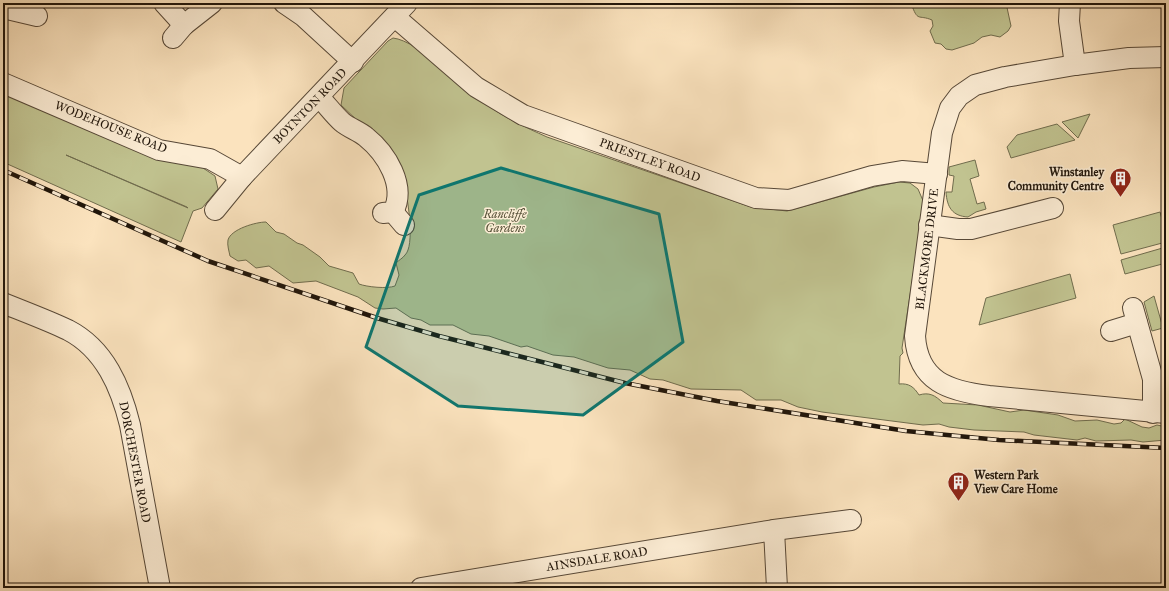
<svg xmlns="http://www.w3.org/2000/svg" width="1169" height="591" font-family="'IM FELL Great Primer',serif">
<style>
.green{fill:#c1c390;stroke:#706c4d;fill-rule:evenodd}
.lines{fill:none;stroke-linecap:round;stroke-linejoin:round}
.minor-casing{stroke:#574837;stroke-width:22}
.minor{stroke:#fcedd5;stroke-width:20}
.rail-casing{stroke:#20150a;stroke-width:4.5}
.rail{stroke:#fcedd5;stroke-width:3;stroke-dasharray:9;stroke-linecap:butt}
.marked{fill:#0f766e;fill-opacity:0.2;stroke:#0f766e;stroke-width:3;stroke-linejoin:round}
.labels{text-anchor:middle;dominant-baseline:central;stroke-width:3;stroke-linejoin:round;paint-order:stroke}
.street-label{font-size:12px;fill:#20150a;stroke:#fcedd5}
.poi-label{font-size:12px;font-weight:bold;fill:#20150a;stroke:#fcedd5;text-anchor:end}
.park-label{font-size:12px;font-style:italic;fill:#585239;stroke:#fcedd5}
</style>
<rect width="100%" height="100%" fill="#fbe3be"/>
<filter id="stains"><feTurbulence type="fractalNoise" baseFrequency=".005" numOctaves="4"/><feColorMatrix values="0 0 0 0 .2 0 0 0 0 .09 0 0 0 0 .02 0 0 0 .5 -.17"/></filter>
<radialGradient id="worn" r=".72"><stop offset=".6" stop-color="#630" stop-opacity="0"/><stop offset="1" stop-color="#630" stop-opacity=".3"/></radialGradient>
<g class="green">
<path d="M911 3H1006L1011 26 1008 31 1000 37 991 35 982 37 974 43 952 50 946 49 941 44 935 43 930 31 933 26 932 20C918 14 918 23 911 3Z"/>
<path d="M393 38C419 41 462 87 485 103 504 118 525 127 547 137L751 207 787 211 874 187 899 182 910 183 918 189 924 203 902 348 903 353 900 356 899 384C909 383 914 387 919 395 929 392 935 395 943 403L978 405 1010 412 1024 410 1058 415 1075 421 1097 420 1114 424 1121 423 1125 419 1142 427 1149 428 1157 425 1166 427V440L1143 442 1131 440 1096 441 1085 438 1077 440 1034 435 1024 432 974 430 949 427 939 424 923 425 822 412 798 407 781 400H756L741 390 691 389 663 380 650 379 630 370 608 368 574 357 553 355 527 346 521 347 489 336 471 334 453 325H430L421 320 411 318 396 308 383 309 375 308 358 297 316 281 293 283 269 266 256 268 246 260 238 261 230 256C229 251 227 245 228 240 231 229 256 222 266 222L276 232 284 234 297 243 303 245 320 257 329 266 353 273 359 284C367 287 387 289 395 286L399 275 396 263C399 260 403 258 405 255 415 246 408 200 405 188L362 125 341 105 344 88 388 41Z"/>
<path d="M3 91 204 164 203 168 215 176 218 189 202 208 193 211 181 242 3 162ZM66 155 187 207 188 208Z"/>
<path d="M1090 114 1078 138 1062 122Z"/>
<path d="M1057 124 1075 140 1011 158 1007 147 1017 135Z"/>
<path d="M975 160 979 176 970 179 977 204 984 202 986 209 976 212 968 217C952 216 947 207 946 192H952L954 176 949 175V167Z"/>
<path d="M1160 212 1166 233V242L1121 254 1113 225Z"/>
<path d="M1166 247V263L1125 274 1121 260Z"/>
<path d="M1070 274 1076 298 979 325 986 298Z"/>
<path d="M1154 296 1163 328 1152 331 1144 302Z"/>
</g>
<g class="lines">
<defs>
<g id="minor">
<path d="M164 3 184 25 212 3"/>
<path d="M284 3 303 16 353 62"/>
<path d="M1070 3 1069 21 1075 65"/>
<path d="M3 8 37 16"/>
<path d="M395 17 476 87 523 115 756 198 789 200 872 176 902 171 937 174"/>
<path d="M173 38 184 25"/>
<path d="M1166 57 1129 58 1075 65 1005 77 975 85 959 96 950 108 942 133 915 336C918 382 949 391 989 396L1166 413"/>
<path d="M3 83 159 150 210 159 242 177"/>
<path d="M319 97C327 105 334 115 342 122 349 128 359 131 366 137 386 153 407 186 393 212L383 213"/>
<path d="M215 210 242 177 407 3"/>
<path d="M393 212 404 225"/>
<path d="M929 225 958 229H971L1053 208"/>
<path d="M3 303C25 312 47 320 68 330 105 349 121 388 130 425L160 588"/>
<path d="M1133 308 1153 379V413"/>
<path d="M1111 331 1137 323"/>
<path d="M774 530 851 520"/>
<path d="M421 588 774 530 777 588"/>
</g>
</defs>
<use href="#minor" class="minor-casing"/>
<use href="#minor" class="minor"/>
<defs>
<path id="rail" d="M3 170 208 261 377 318 439 336 625 383 717 401 906 431 999 440 1166 448"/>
</defs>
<use href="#rail" class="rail-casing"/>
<use href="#rail" class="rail"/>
</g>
<path class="marked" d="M501 168 659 214 683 342 583 415 458 406 366 347 419 195Z"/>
<defs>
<symbol id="building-pin" viewBox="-11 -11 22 30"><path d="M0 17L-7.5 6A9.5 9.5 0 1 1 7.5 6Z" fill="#8f2418" stroke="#fcedd5"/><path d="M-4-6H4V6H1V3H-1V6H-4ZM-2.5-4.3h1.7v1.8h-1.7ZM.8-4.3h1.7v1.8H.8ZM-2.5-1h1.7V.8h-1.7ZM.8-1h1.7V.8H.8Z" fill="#fff"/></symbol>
</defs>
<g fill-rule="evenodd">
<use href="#building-pin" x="1108" y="166" width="25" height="34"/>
<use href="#building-pin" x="946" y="470" width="25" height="34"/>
</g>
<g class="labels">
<g class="street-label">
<text transform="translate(310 106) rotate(-46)">BOYNTON ROAD</text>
<text transform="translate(111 127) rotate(22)">WODEHOUSE ROAD</text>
<text transform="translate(650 160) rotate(20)">PRIESTLEY ROAD</text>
<text transform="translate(927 249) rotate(-83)">BLACKMORE DRIVE</text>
<text transform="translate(135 462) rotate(79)">DORCHESTER ROAD</text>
<text transform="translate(597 559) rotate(-9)">AINSDALE ROAD</text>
</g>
<g class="poi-label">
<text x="1104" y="172">Winstanley<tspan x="1104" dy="14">Community Centre</tspan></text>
<text x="974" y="475" text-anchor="start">Western Park<tspan x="974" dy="14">View Care Home</tspan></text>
</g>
<g class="park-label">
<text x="505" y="214">Rancliffe<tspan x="505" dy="14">Gardens</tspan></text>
</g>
</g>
<rect width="1169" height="591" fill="none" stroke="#fbe3be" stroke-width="16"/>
<rect x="4" y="4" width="1161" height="583" fill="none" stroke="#20150a" stroke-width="2"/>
<rect x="8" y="8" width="1153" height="575" fill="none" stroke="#20150a"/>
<rect width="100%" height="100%" filter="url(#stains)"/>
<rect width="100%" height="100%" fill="url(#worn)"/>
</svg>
